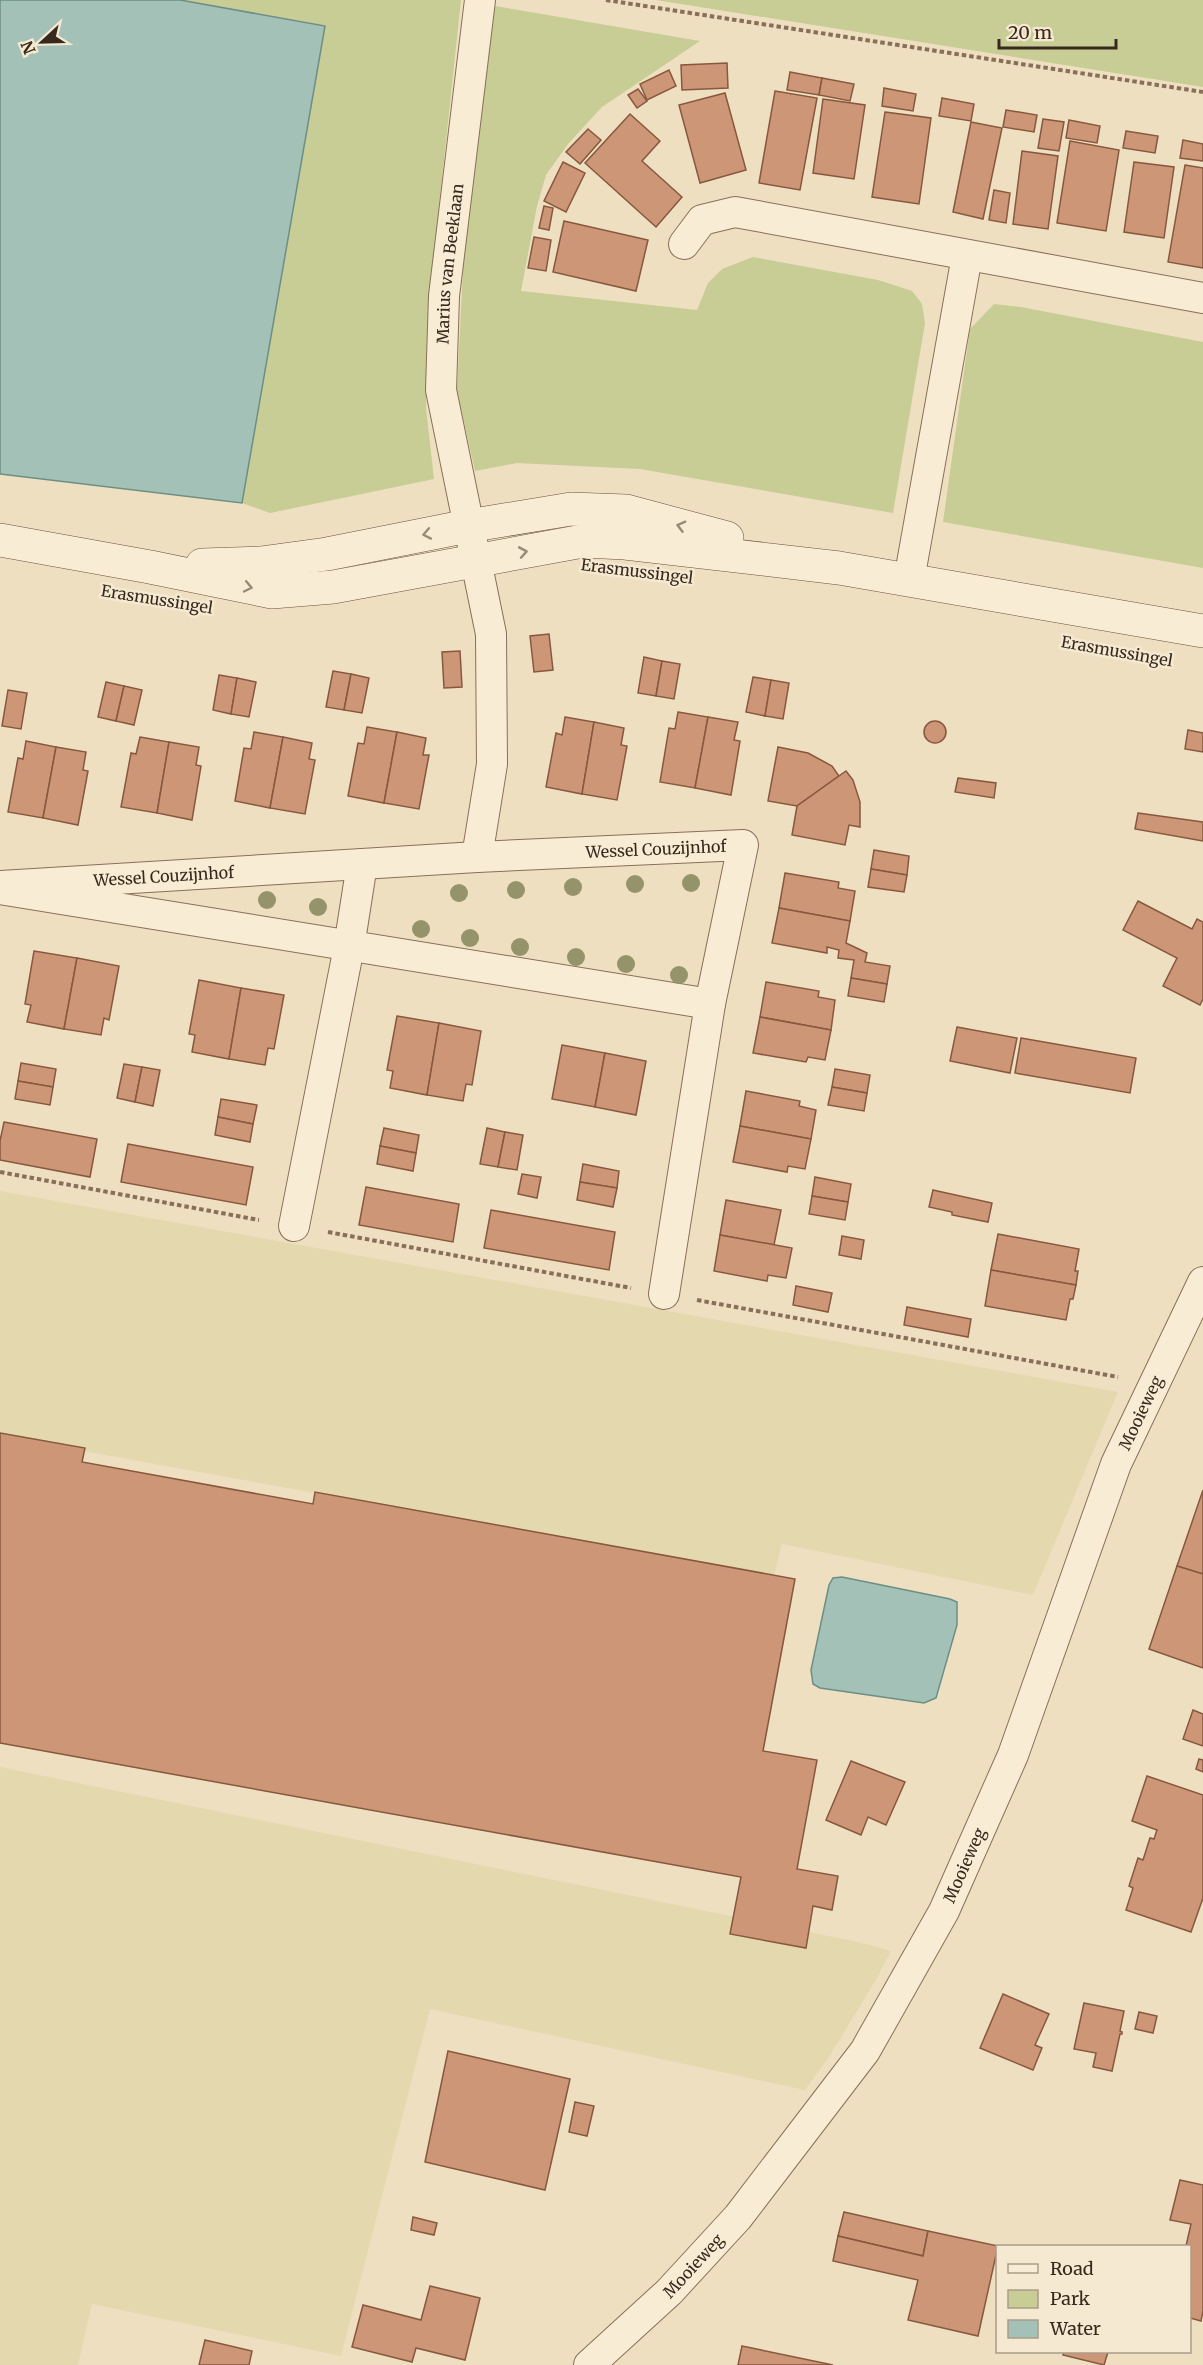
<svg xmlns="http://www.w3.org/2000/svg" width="1203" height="2365" font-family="Merriweather,serif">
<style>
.farmland{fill:#e4d9ae}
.green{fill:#c8cc95}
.water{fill:#a4c1b7;stroke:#6b8f84;stroke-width:1.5}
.building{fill:#cd9777;stroke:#87583e;stroke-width:1.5}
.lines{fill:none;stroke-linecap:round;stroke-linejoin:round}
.street-casing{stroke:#887058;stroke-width:32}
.secondary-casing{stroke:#6a513c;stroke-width:34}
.path{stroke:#887058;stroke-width:4;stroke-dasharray:4.5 3;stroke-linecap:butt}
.street{stroke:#f9ecd4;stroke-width:30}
.secondary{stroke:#f9ecd4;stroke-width:33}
.tree{fill:#94936a}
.oneway{stroke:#988a78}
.labels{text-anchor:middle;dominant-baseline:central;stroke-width:5;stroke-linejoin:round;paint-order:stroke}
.street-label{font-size:16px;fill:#37291d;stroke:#f6e9d1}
</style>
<rect width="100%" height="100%" fill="#eedfc1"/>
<g class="farmland">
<path d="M0 1191 1118 1392 1033 1595 782 1544 774 1576 0 1436Z"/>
<path d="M0 1767 858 1942 891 1951 877 1978 829 2057 805 2090 430 2009 341 2356 92 2304 78 2365H0Z"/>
</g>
<g class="green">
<path d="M180 0H461L429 300 426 408 434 479 270 513 242 503 325 26Z"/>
<path d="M656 0H1203V87Z"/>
<path d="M495 6 700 41 602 107 568 144 546 175 537 206 521 291 697 310 708 283 722 269 753 257 878 280 912 291 922 304 925 323 893 513 640 469 517 463 475 471 457 391 465 228Z"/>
<path d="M994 304 1021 307 1203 342V568L943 522 970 329Z"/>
</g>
<g class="water">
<path d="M0 0H180L325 26 242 503 0 474Z"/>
<path d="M842 1577 950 1599 957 1602V1625L936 1698 924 1703 820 1688 813 1684 811 1670 829 1585 833 1578Z"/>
</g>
<g class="building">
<path d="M727 63 728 88 682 90 681 65Z"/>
<path d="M669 70 676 86 647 100 640 84Z"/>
<path d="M790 72 822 78 819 95 787 90Z"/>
<path d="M822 78 854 84 850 101 819 95Z"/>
<path d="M884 88 916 94 913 111 882 106Z"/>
<path d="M638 89 647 101 637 108 628 95Z"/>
<path d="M775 91 817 98 800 190 759 183Z"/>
<path d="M725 93 746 170 700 183 679 105Z"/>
<path d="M942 98 974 104 971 121 939 116Z"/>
<path d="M823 99 865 105 854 179 813 173Z"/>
<path d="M1006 110 1037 115 1034 132 1003 127Z"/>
<path d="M885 112 931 118 919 204 872 197Z"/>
<path d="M630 114 660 141 642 161 682 197 656 227 585 163Z"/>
<path d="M1043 119 1064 122 1059 151 1038 148Z"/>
<path d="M1069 120 1100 126 1097 143 1066 138Z"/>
<path d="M971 122 1002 128 983 219 953 212Z"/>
<path d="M588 129 601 140 580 164 566 152Z"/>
<path d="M1126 131 1158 136 1155 153 1123 148Z"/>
<path d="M1183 140 1203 144V161L1180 158Z"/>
<path d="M1070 141 1119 150 1106 231 1057 223Z"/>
<path d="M1022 151 1058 156 1048 229 1013 224Z"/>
<path d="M563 162 585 173 566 212 544 201Z"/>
<path d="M1134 162 1174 167 1164 238 1124 232Z"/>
<path d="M1185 165 1203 168V268L1168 262Z"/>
<path d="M994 190 1010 193 1006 223 989 220Z"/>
<path d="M544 206 553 208 549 230 539 228Z"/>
<path d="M564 221 648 240 636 291 553 272Z"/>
<path d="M534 237 551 240 546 271 528 268Z"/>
<path d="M549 634 553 670 534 672 530 636Z"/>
<path d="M460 651 462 687 444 688 442 652Z"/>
<path d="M644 657 662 661 656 696 638 693Z"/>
<path d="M662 661 680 664 674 699 656 696Z"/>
<path d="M333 671 351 674 344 710 326 707Z"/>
<path d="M351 674 369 678 362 713 344 710Z"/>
<path d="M219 675 237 678 231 714 213 710Z"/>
<path d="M753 677 771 680 765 716 746 712Z"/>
<path d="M237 678 256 682 249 717 231 714Z"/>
<path d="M771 680 789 683 783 719 765 716Z"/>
<path d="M106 682 124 686 116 721 98 717Z"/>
<path d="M124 686 142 690 134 725 116 721Z"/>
<path d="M8 690 27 693 21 729 2 726Z"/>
<path d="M678 712 708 717 695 788 660 782 669 728 675 729Z"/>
<path d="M565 717 594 722 582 794 546 787 556 733 562 735Z"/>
<path d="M708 717 738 722 734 740 740 741 731 795 695 788Z"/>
<circle cx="935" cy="732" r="11"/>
<path d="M594 722 624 728 621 745 627 746 617 800 582 794Z"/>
<path d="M367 727 397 732 384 803 348 796 358 743 364 744Z"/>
<path d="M1188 730 1203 733V752L1185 749Z"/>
<path d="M254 732 283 737 270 808 235 801 244 748 251 749Z"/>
<path d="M397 732 426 738 423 755H429L419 809 384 803Z"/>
<path d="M140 737 169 742 157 813 121 807 131 753 136 754Z"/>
<path d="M283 737 312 743 309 759 315 760 305 814 270 808Z"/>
<path d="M26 741 56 747 43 818 8 812 18 758 23 759Z"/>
<path d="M169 742 199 747 196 765 201 766 192 820 157 813Z"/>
<path d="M56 747 86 752 83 770 88 771 78 825 43 818Z"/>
<path d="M778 747 808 753 832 766 839 776 797 806 768 801Z"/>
<path d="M846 771 853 780 860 802V827L849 825 845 845 792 835 797 806Z"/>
<path d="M958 778 996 783 994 798 955 792Z"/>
<path d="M1138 813 1203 822V841L1135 829Z"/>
<path d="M874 850 909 856 907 875 871 869Z"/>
<path d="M871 869 907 875 904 892 868 887Z"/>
<path d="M785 873 839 882 838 888 855 891 850 921 779 908Z"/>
<path d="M1138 901 1192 929 1197 919 1203 922V999L1200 1005 1163 986 1177 958 1123 930Z"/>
<path d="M779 908 850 921 846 943 867 953 865 962 890 966 887 984 851 978 854 960 838 958 839 950 827 947V953L772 943Z"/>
<path d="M34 951 77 958 64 1029 27 1022 31 1005 25 1004Z"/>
<path d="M77 958 119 966 109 1020 104 1018 101 1035 64 1029Z"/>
<path d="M851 978 887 984 884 1002 848 996Z"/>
<path d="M199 980 241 988 229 1059 192 1052 195 1035 189 1034Z"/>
<path d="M766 982 819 991 818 997 835 1000 831 1030 760 1017Z"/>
<path d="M241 988 284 995 274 1049 268 1048 265 1065 229 1059Z"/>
<path d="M397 1016 439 1023 427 1095 390 1088 393 1071 387 1070Z"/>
<path d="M760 1017 831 1030 825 1060 808 1057 806 1062 753 1053Z"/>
<path d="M439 1023 481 1031 472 1085 466 1084 463 1101 427 1095Z"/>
<path d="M957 1027 1017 1038 1010 1073 950 1061Z"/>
<path d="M1021 1038 1136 1058 1130 1093 1015 1073Z"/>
<path d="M562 1045 605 1053 595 1107 552 1099Z"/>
<path d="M605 1053 646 1061 636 1115 595 1107Z"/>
<path d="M21 1063 56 1069 53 1087 18 1081Z"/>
<path d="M124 1064 142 1067 135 1102 117 1098Z"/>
<path d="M142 1067 160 1070 153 1106 135 1102Z"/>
<path d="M835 1069 870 1075 867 1093 832 1087Z"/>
<path d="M18 1081 53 1087 50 1105 15 1099Z"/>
<path d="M832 1087 867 1093 864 1111 828 1105Z"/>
<path d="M746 1091 800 1101 799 1106 816 1110 811 1139 740 1126Z"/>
<path d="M221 1099 257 1105 253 1124 218 1117Z"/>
<path d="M218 1117 253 1124 250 1142 215 1135Z"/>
<path d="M4 1122 97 1139 90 1177 0 1160V1141Z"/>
<path d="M740 1126 811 1139 805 1169 788 1166 787 1172 733 1162Z"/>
<path d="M384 1128 419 1135 416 1153 380 1146Z"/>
<path d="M487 1128 505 1132 498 1167 480 1164Z"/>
<path d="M505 1132 523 1135 517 1170 498 1167Z"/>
<path d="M128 1144 253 1167 246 1205 121 1182Z"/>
<path d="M380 1146 416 1153 413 1171 377 1164Z"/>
<path d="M583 1164 619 1171 617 1188 580 1182Z"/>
<path d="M522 1174 541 1177 537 1198 518 1194Z"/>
<path d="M815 1177 851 1184 848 1202 812 1196Z"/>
<path d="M580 1182 617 1188 613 1207 577 1200Z"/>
<path d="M366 1187 459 1204 453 1242 359 1225Z"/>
<path d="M933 1190 992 1203 988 1222 952 1215V1212L929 1207Z"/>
<path d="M812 1196 848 1202 845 1220 809 1214Z"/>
<path d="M726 1200 781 1210 774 1245 720 1235Z"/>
<path d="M491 1210 615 1232 609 1270 484 1248Z"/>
<path d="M998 1234 1079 1249 1075 1271H1078L1076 1285 991 1270Z"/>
<path d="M720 1235 792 1248 786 1278 768 1275 767 1281 714 1271Z"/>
<path d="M842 1236 864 1240 861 1259 839 1255Z"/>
<path d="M991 1270 1076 1285 1073 1299H1070L1066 1320 985 1306Z"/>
<path d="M796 1286 832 1293 828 1312 793 1305Z"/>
<path d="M907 1307 971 1319 968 1337 904 1325Z"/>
<path d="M0 1433 85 1448 82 1462 313 1504 315 1492 795 1579 763 1751 817 1760 797 1869 838 1876 832 1910 813 1906 806 1948 730 1934 741 1877 0 1743Z"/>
<path d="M1203 1490V1574L1177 1566Z"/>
<path d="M1177 1566 1203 1574V1668L1149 1649Z"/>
<path d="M1193 1710 1203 1714V1746L1183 1739Z"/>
<path d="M1199 1759 1203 1760V1772L1196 1769Z"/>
<path d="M851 1761 905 1782 886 1825 868 1817 861 1835 826 1820Z"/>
<path d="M1147 1776 1203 1795V1898L1191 1932 1126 1910 1133 1888 1129 1886 1138 1858 1143 1860 1150 1838 1154 1839 1157 1830 1132 1821Z"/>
<path d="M1003 1994 1049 2014 1035 2045 1042 2048 1033 2070 980 2048Z"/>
<path d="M1084 2003 1124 2011 1120 2031 1122 2032V2034H1120L1112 2071 1093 2067 1096 2053 1074 2049Z"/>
<path d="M1139 2012 1157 2016 1153 2033 1135 2029Z"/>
<path d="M448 2051 570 2079 545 2190 425 2162Z"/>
<path d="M575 2102 594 2106 587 2136 569 2132Z"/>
<path d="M1180 2180 1203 2185V2311L1201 2321 1190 2318V2246H1186L1191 2224 1170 2220Z"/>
<path d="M844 2212 928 2231 923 2256 838 2236Z"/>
<path d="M413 2217 437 2223 434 2235 411 2230Z"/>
<path d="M928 2231 998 2246 978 2336 908 2320 918 2280 833 2261 838 2236 923 2256Z"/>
<path d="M430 2286 480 2298 465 2360 416 2348 412 2362 352 2347 363 2305 421 2320Z"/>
<path d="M205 2340 252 2351 249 2365H199Z"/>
<path d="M742 2346 833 2365H738Z"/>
<path d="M1064 2352H1108L1104 2365 1063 2355Z"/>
</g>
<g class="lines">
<defs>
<g id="street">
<path d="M684 244 702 220 735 212 1203 298"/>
<path d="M909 580 967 256"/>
<path id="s1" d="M477 857 492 764 491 634 441 390 444 296 480 0"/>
<path id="s2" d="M0 886 477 857 743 845 710 1004 0 889"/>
<path d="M294 1226 349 947 362 864"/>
<path d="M664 1294 710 1004"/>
<path id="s3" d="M589 2365 669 2292 738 2217 865 2051 944 1911 1013 1755 1116 1464 1203 1282"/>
</g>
<g id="secondary">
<path d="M0 540 150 567 272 592 333 587 583 541 625 543 839 568 1203 631"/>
<path d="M202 565 261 563 327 554 468 526 571 509 626 511 727 538"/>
</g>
</defs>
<use href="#street" class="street-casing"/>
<use href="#secondary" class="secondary-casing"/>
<g class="path">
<path d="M606 0 1203 92"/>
<path d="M0 1172 259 1220"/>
<path d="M328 1232 631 1288"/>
<path d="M697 1300 1118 1377"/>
</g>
<use href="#street" class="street"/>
<use href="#secondary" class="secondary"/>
</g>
<g class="tree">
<circle cx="691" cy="883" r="9"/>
<circle cx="635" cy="884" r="9"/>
<circle cx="573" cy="887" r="9"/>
<circle cx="516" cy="890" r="9"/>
<circle cx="459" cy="893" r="9"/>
<circle cx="267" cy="900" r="9"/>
<circle cx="318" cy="907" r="9"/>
<circle cx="421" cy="929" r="9"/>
<circle cx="470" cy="938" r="9"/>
<circle cx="520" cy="947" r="9"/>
<circle cx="576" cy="957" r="9"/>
<circle cx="626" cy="964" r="9"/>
<circle cx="679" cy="975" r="9"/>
</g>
<defs><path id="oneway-chevron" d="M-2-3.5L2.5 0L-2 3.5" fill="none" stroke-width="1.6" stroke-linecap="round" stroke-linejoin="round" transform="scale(1.5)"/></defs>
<g class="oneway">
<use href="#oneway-chevron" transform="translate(681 526) rotate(-165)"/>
<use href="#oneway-chevron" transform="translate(427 534) rotate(169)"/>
<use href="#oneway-chevron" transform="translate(523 552) rotate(-10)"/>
<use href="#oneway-chevron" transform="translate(248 587) rotate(12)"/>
</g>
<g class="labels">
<g class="street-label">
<text stroke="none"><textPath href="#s1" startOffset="600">Marius van Beeklaan</textPath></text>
<text transform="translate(637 571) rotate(7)">Erasmussingel</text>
<text transform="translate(157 599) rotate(9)">Erasmussingel</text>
<text transform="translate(1117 651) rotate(10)">Erasmussingel</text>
<text stroke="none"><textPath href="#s2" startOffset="657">Wessel Couzijnhof</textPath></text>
<text stroke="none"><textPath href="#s2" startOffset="164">Wessel Couzijnhof</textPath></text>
<text stroke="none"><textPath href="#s3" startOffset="1116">Mooieweg</textPath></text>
<text stroke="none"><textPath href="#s3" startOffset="630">Mooieweg</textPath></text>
<text stroke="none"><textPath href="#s3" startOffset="144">Mooieweg</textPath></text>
</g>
</g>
<rect x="996" y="2245" width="195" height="108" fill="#f6e9d1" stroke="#aa9c89" stroke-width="1.5"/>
<rect x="1008" y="2264" width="30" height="9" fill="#f9ecd4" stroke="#aa9c89" stroke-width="1.5"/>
<text x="1050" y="2275" font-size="18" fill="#37291d">Road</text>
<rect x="1008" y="2290" width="30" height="18" fill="#c8cc95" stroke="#aa9c89" stroke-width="1.5"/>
<text x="1050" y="2305" font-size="18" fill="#37291d">Park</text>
<rect x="1008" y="2320" width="30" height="18" fill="#a4c1b7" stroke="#aa9c89" stroke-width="1.5"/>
<text x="1050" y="2335" font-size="18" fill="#37291d">Water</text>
<g transform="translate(42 42) rotate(248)" stroke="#f6e9d1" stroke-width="4.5" paint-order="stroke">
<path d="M0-4.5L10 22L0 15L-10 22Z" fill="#37291d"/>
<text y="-9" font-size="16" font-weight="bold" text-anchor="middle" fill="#37291d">N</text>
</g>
<path d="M999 39v9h117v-9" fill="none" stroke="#37291d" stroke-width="3"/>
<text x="1008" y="39" font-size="18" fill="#37291d" stroke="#f6e9d1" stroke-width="4.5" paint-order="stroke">20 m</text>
</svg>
